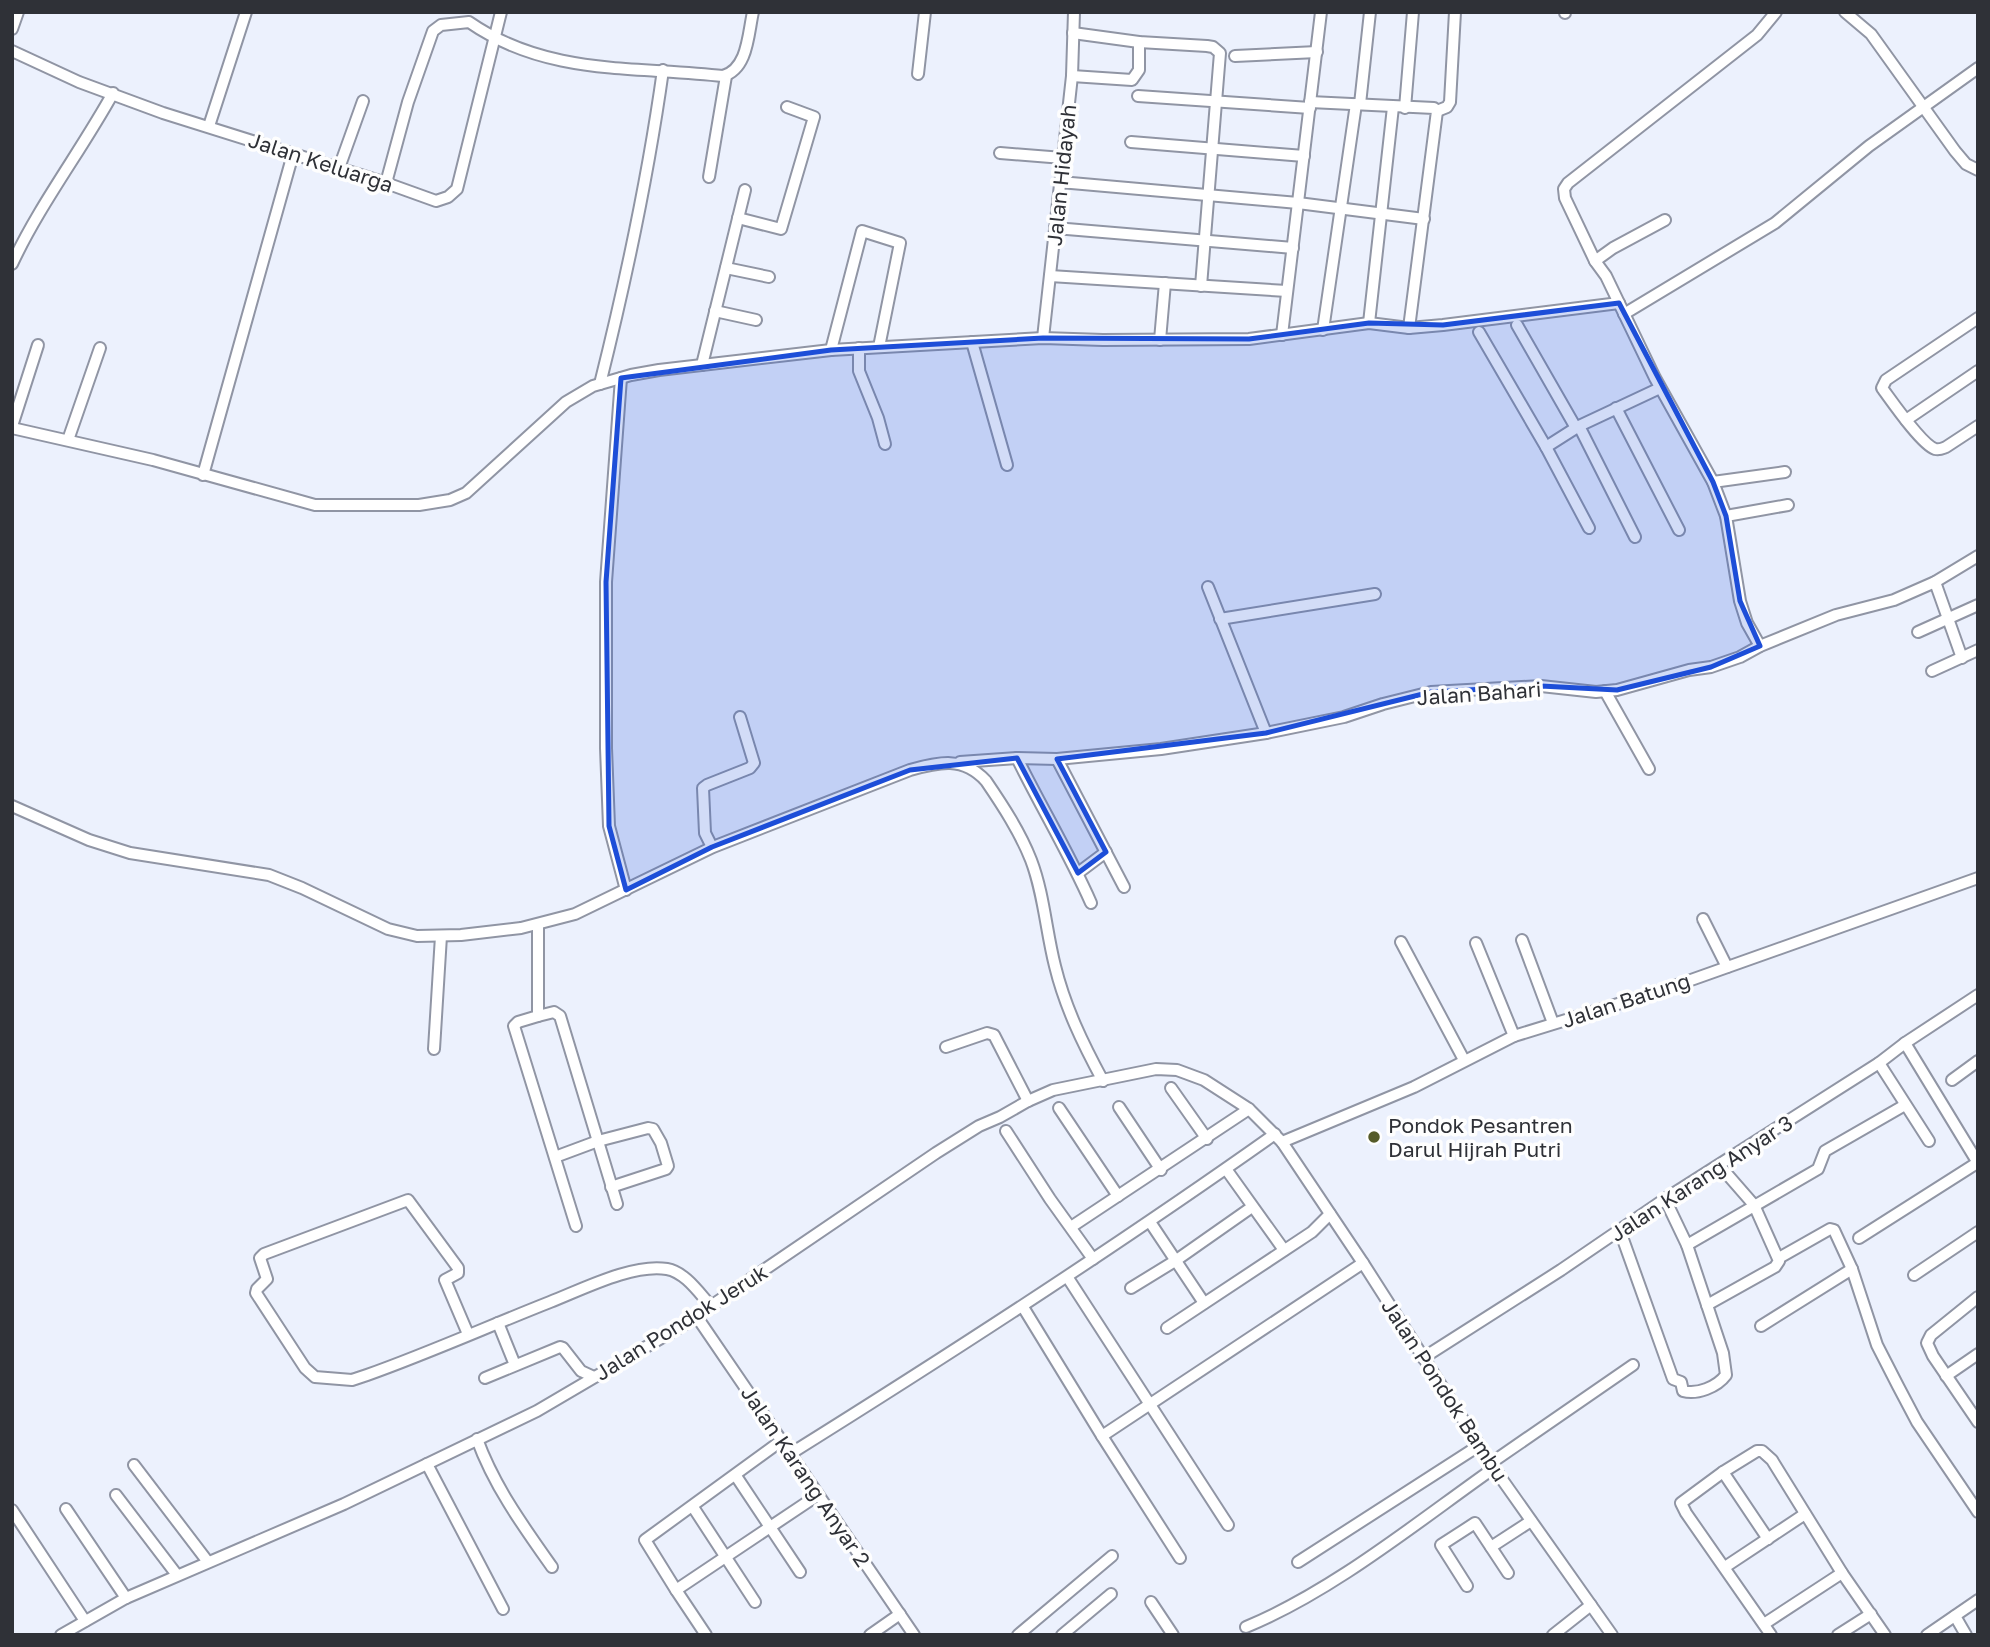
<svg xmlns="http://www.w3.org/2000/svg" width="1990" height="1647" font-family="'Golos Text',sans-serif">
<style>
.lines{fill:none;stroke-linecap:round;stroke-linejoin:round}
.minor-casing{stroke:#9095a4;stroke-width:14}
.minor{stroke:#fff;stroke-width:10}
.marked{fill:#1d4ed8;fill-opacity:0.2;stroke:#1d4ed8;stroke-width:5;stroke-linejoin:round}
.poi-dot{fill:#555b29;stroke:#fefefe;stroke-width:2.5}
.labels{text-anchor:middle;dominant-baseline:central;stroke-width:7;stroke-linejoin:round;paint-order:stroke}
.street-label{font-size:21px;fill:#2f3137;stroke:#fefefe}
.poi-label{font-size:21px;fill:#2f3137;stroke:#fefefe;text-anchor:start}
</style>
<rect width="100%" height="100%" fill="#ecf1fd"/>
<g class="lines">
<defs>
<g id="minor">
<path d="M1565 12V13"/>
<path d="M1845 12 1871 34 1955 151 1966 164 1978 170"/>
<path d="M12 29 18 12"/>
<path d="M1073 33 1139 42 1207 46 1213 47 1220 53 1201 286"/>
<path d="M12 51 79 82 163 113 386 183 436 201 448 197 457 189 501 12"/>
<path d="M1235 56 1317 52"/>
<path d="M918 74 925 12"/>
<path d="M1072 76 1132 80 1139 70V42"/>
<path d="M1138 96 1310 108"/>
<path d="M1310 102 1434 108 1437 111 1409 328"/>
<path d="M1360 104 1370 12"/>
<path d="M1405 108 1413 12"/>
<path d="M1437 111 1447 107 1450 102 1455 12"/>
<path d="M209 126 246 12"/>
<path d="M1131 142 1304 156"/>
<path d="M1000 153 1063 158"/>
<path d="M339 168 363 101"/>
<path d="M709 177 726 76"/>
<path d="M1060 182 1298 203 1424 219"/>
<path d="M386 183 408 102 433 31 441 25 469 22C547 76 633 66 723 76 748 69 748 34 753 12"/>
<path d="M738 218 781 229 814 117 787 107"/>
<path d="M1665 220 1613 248 1595 261 1606 276 1655 378 1713 482 1726 516 1740 601 1747 623 1760 646"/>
<path d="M1055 228 1293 248"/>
<path d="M1595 261 1565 198 1564 189 1568 183 1757 35 1776 12"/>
<path d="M12 264C40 204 81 151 113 93"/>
<path d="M726 268 769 277"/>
<path d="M1050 276 1287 291"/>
<path d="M715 311 756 320"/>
<path d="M1624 314 1775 223 1869 146 1978 68"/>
<path d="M1978 318 1886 380 1882 388C1891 400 1921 444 1935 449 1940 450 1941 449 1946 447L1978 426"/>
<path d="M1369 323 1393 107"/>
<path d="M1517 325 1576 428"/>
<path d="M1323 330 1356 104"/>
<path d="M1479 332 1546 447 1589 528"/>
<path d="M1282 335 1321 12"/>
<path d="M1043 338 1072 76 1074 12"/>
<path d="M1160 340 1165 283"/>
<path d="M972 342 1007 465"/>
<path d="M859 348V371L878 418 885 444"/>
<path d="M831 350 862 231 900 243 879 347"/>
<path d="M702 365 745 190"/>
<path d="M621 378 606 582V748L609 826 626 890"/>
<path d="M600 384C626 280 648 177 663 70"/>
<path d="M1616 408 1679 530"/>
<path d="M1906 420 1978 371"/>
<path d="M12 426 38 345"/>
<path d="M1579 426 1635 537"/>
<path d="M12 428 153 460 315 505H419L450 500 466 493 566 402 593 386 631 375 659 370 831 350 1043 338 1103 340 1249 339 1369 323 1409 328 1443 325 1619 303"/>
<path d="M68 440 100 348"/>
<path d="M1546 447 1579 426 1660 388"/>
<path d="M203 475 293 154"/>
<path d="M1713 482 1785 472"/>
<path d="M1726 516 1788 505"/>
<path d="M1935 582 1962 658"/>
<path d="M1208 587 1266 733"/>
<path d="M1220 619 1375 594"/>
<path d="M1918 632 1978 605"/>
<path d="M1932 671 1978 650"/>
<path d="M1605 691 1649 769"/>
<path d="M1017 758C1041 807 1069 853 1091 903"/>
<path d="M1057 759 1124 887"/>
<path d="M960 762 1017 758 1057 759 1161 749 1266 733 1344 717 1383 704 1431 692 1541 686 1596 692 1617 690 1689 670 1711 667 1740 657 1760 646 1836 615 1894 600 1935 582 1978 556"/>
<path d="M12 806 89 840 130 853 269 875 302 888 388 929 417 936 461 935 521 928 575 914 713 847 910 770C939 762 963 756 986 781 1003 806 1020 832 1031 860 1044 894 1046 931 1055 966 1065 1007 1083 1044 1103 1081"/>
<path d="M712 847 705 833 703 788 707 785 750 768 754 763 740 717"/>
<path d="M1078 873 1106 852"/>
<path d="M1703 919 1727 967"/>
<path d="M538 925V1016L518 1022 514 1026 576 1226"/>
<path d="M1522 940 1553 1023"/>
<path d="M1401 942 1464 1060"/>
<path d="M1476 943 1514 1036"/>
<path d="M538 1016 554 1012 560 1016 617 1204"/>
<path d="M1905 1043 1978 1163"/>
<path d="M946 1047 987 1033 994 1035 1028 1101"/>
<path d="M434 1049 441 936"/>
<path d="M1879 1063 1929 1141"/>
<path d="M1952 1080 1978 1061"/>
<path d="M1171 1088 1207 1139"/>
<path d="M1119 1107 1161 1170"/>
<path d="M1059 1108 1118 1196"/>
<path d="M1006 1131 1050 1199 1093 1259"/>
<path d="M1282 1142 1414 1087 1514 1036 1660 991 1978 878"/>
<path d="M555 1157 598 1141 648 1128 653 1129 661 1143 668 1166 666 1169 611 1187"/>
<path d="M1226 1169 1284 1250"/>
<path d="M1150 1222 1204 1303"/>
<path d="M1071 1227 1249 1109"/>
<path d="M1620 1231 1673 1379 1681 1382 1683 1391C1697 1395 1717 1387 1726 1375L1723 1353 1687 1245 1665 1199"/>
<path d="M1859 1238 1977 1163"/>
<path d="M1687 1245 1818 1169 1825 1151 1905 1105"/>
<path d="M1779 1258 1830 1229 1834 1230 1852 1269 1877 1345 1898 1386 1917 1422 1978 1512"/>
<path d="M1914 1275 1978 1232"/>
<path d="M1068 1278 1228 1525"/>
<path d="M1131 1288 1175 1261 1252 1207"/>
<path d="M1978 1297 1931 1335 1927 1343 1933 1356 1978 1422"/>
<path d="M1707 1305 1775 1267 1779 1261 1754 1205 1720 1166"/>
<path d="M1023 1307 1102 1436 1180 1558"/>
<path d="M697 1317 914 1635"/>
<path d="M498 1323 515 1365"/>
<path d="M1761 1326 1852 1269"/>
<path d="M1167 1328 1312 1232 1330 1214"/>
<path d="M468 1334 445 1280 458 1273V1268L408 1200 264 1254 260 1258 267 1279 257 1289 256 1293 305 1368 315 1377 352 1380 367 1375C429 1353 489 1326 550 1302 581 1290 633 1263 667 1269 685 1272 699 1293 711 1306"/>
<path d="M1423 1358 1561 1270 1665 1199 1879 1063 1905 1043 1978 995"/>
<path d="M1946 1376 1978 1354"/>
<path d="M485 1378 560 1347 563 1348 581 1371 594 1377"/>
<path d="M1102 1436 1363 1263"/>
<path d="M477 1439C494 1486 523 1526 552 1567"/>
<path d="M781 1441 645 1540 676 1590 818 1495"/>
<path d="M790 1454C955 1351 1117 1246 1275 1134"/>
<path d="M1491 1463 1633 1365"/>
<path d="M427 1464 503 1609"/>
<path d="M134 1465 208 1562"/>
<path d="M1723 1472 1768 1539"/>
<path d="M736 1476 800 1572"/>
<path d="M116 1495 177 1575"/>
<path d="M693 1507 755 1602"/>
<path d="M66 1509 126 1598"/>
<path d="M12 1510 85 1621"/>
<path d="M1491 1547 1531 1521"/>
<path d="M1298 1562 1480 1445"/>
<path d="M1725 1567 1805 1514"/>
<path d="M1467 1586 1441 1545 1475 1523 1508 1573"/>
<path d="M676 1590 706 1635"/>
<path d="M1151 1602 1173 1635"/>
<path d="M1955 1616 1966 1635"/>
<path d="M1764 1624 1842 1573"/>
<path d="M1246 1627C1333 1591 1416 1523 1494 1468"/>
<path d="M61 1635 126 1598 344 1504 537 1411 697 1317 711 1306 936 1153 979 1126 1000 1117 1028 1101 1053 1090 1156 1069 1177 1070 1204 1080 1249 1109 1282 1142 1363 1263 1494 1468 1612 1635"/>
<path d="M870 1635 900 1614"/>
<path d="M1018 1635 1112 1556"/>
<path d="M1062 1635 1111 1594"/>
<path d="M1553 1635 1591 1605"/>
<path d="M1771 1635 1686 1513 1681 1503 1723 1472 1757 1451H1762L1772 1460 1842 1573 1885 1635"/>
<path d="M1838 1635 1871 1614"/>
<path d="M1927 1635 1978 1600"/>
</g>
</defs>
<use href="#minor" class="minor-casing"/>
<use href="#minor" class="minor"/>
</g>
<path class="marked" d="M1619 303 1713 482 1726 516 1740 601 1760 646 1711 667 1617 690 1541 686 1431 692 1266 733 1057 759 1106 852 1078 873 1017 758 910 770 712 847 626 890 609 826 606 582 621 378 831 350 1043 338 1249 339 1369 323 1443 325Z"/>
<circle class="poi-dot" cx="1374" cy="1137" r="7"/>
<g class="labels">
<g class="street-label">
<text transform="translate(321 162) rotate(18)">Jalan Keluarga</text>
<text transform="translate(1061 175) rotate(-84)">Jalan Hidayah</text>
<text transform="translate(1479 693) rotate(-4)">Jalan Bahari</text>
<text transform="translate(1626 1000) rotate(-18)">Jalan Batung</text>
<text transform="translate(1701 1178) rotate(-33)">Jalan Karang Anyar 3</text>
<text transform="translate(681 1322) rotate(-32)">Jalan Pondok Jeruk</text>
<text transform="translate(1445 1390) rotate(57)">Jalan Pondok Bambu</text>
<text transform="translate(806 1476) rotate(56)">Jalan Karang Anyar 2</text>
</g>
<g class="poi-label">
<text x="1388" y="1125">Pondok Pesantren<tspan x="1388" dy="24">Darul Hijrah Putri</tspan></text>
</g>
</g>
<rect width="1990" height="1647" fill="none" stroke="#2f3137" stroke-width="28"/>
</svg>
